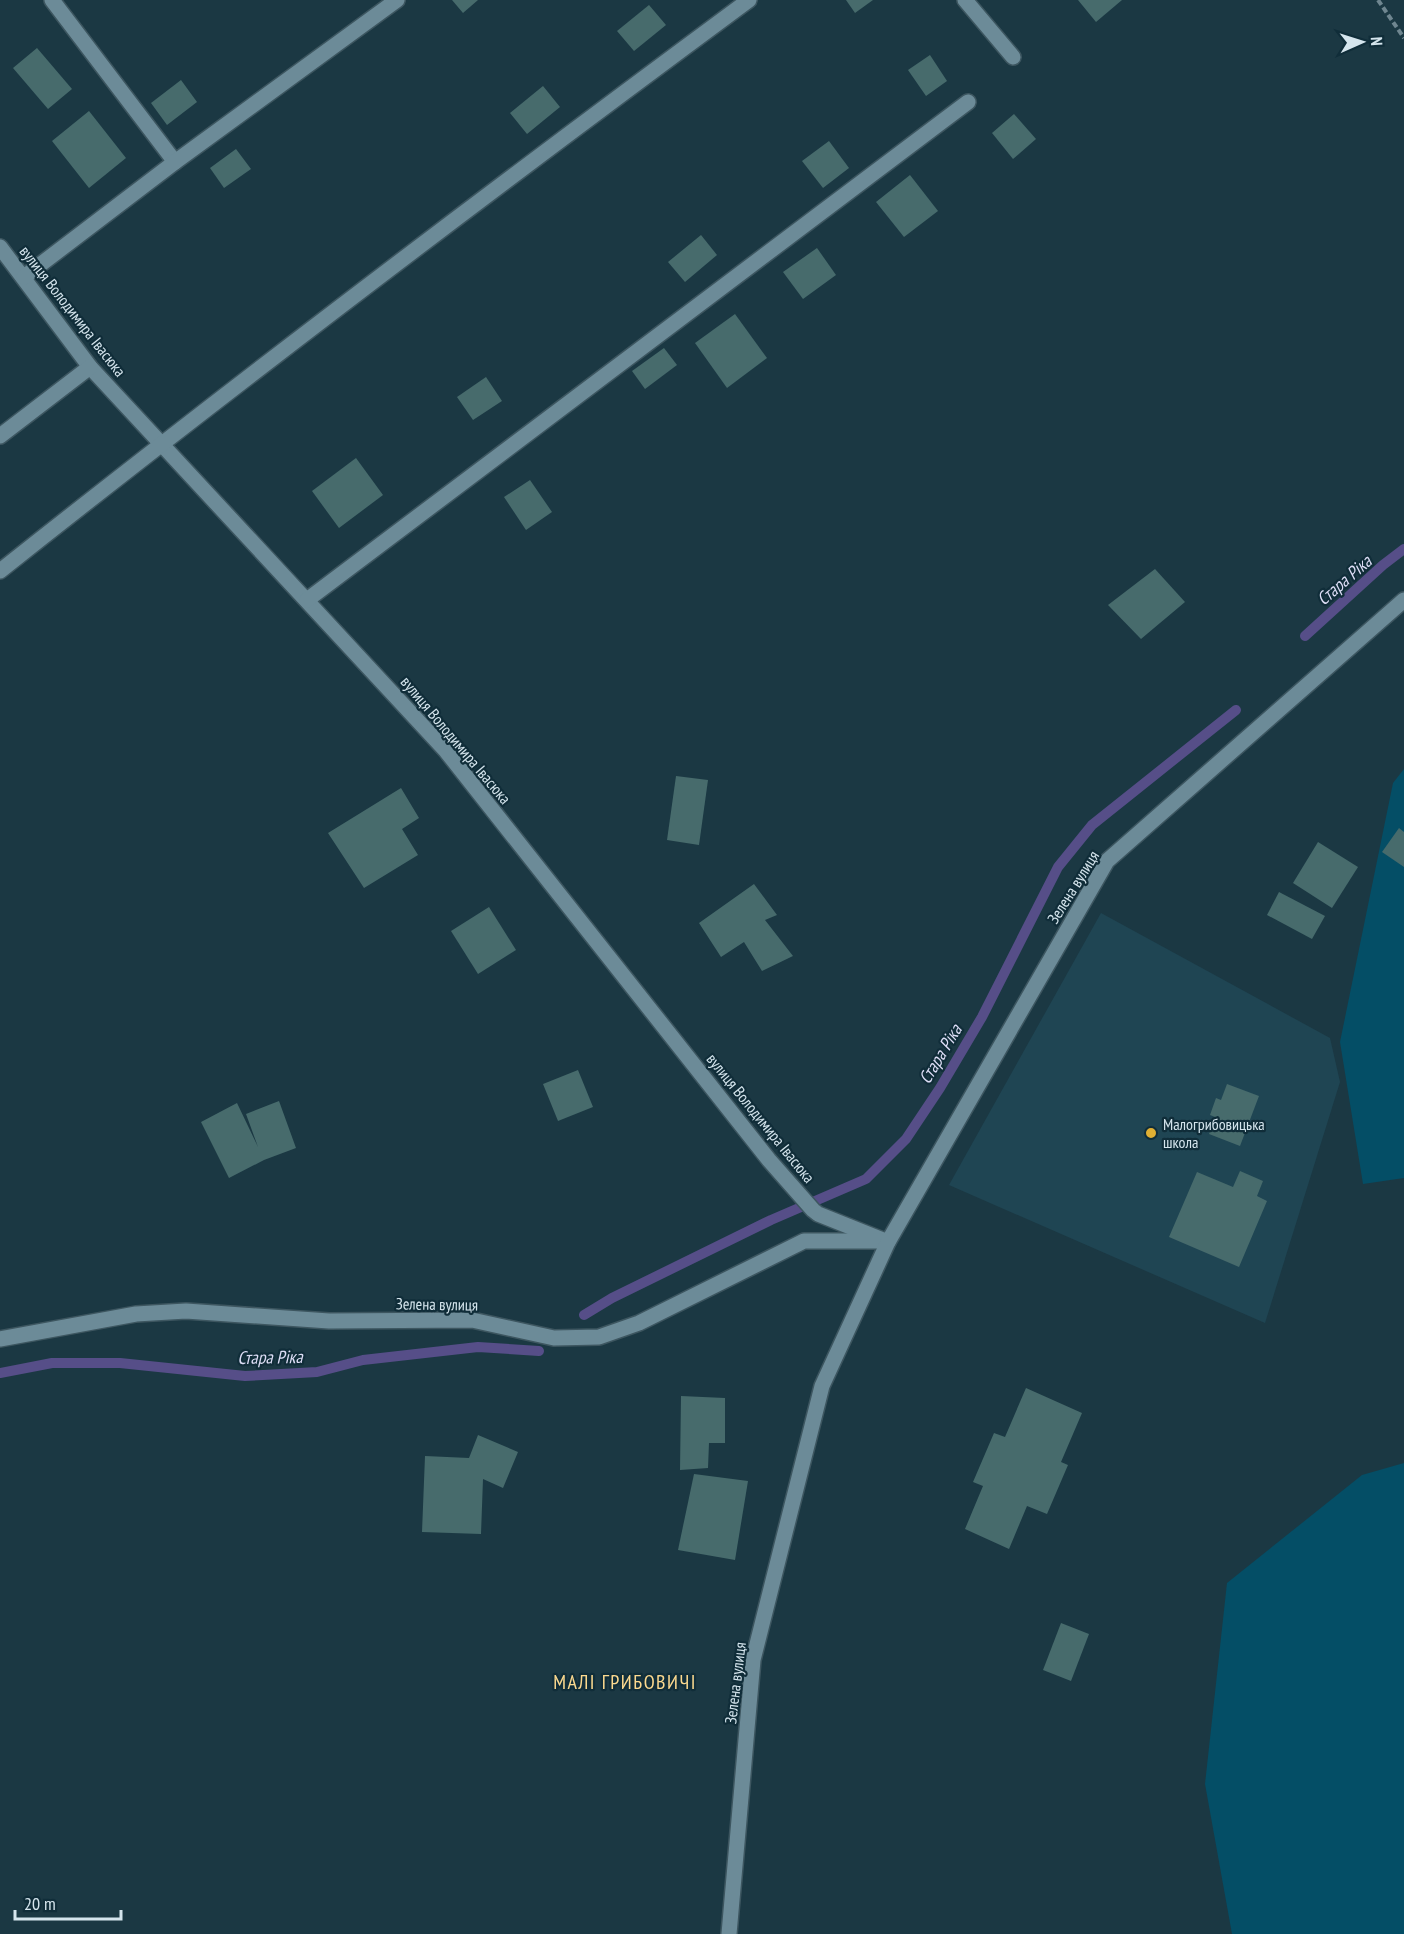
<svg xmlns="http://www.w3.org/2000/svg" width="1404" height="1934" font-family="'PT Sans Narrow',sans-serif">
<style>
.built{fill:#1f4553}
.green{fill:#044e66}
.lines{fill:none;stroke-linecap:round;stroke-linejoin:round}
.stream{stroke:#564e88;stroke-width:10}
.building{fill:#476b6c}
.minor-casing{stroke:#3d5660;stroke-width:18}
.path{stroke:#6f8690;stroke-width:4;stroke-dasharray:6 3;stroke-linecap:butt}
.minor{stroke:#6c8b98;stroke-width:15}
.poi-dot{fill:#e0b034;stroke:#102d39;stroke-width:2}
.labels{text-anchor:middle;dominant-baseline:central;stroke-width:4.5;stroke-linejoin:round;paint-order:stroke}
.street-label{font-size:16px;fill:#d5e5ed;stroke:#102d39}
.poi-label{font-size:16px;fill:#d5e5ed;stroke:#102d39;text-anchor:start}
.water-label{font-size:18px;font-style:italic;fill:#dcddf5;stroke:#102d39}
.quarter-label{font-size:20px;letter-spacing:1.5px;fill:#fbd98f;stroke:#102d39}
</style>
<rect width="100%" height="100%" fill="#1b3843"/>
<path class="built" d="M1101 913 1330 1038 1340 1082 1265 1323 949 1185Z"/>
<g class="green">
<path d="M1404 769V1178L1363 1184 1340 1042 1393 783Z"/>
<path d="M1404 1463V1934H1232L1205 1784 1227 1583 1362 1475Z"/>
</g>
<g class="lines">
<g class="stream">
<path d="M1305 636 1383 565 1404 549"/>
<path d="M584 1315 612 1298 771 1220 866 1179 906 1139 940 1088 982 1017 1058 867 1092 825 1236 710"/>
<path d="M0 1373 52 1363H120L245 1376 317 1372 363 1360 478 1347 539 1351"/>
</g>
</g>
<g class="building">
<path d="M452 0H478L463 13Z"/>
<path d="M846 0H873L855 13Z"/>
<path d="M1078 0H1122L1096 22Z"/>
<path d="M649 5 666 25 634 51 617 31Z"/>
<path d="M37 48 72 89 48 109 13 68Z"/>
<path d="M930 55 947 81 926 96 908 70Z"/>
<path d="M181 80 197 102 167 125 151 103Z"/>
<path d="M543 86 560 107 527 134 510 113Z"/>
<path d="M89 111 126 158 89 188 52 141Z"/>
<path d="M1014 114 1036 139 1013 159 992 133Z"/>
<path d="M829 141 849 168 823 188 802 161Z"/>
<path d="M236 149 251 169 224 188 210 168Z"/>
<path d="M910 175 938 211 904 237 876 202Z"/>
<path d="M701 235 717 255 685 282 668 262Z"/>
<path d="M817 248 836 275 803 299 783 272Z"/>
<path d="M735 314 767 358 727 388 695 343Z"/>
<path d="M664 348 677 365 645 389 632 371Z"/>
<path d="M486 377 502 401 473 420 457 397Z"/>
<path d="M356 458 383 495 339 528 312 491Z"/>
<path d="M530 480 552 512 526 530 504 497Z"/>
<path d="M1155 569 1185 602 1141 639 1108 605Z"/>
<path d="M676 776 708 780 699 845 667 840Z"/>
<path d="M401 788 419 818 402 829 418 855 364 888 328 833Z"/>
<path d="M1399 828 1404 832V867L1382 852Z"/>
<path d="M1318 842 1358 867 1332 908 1293 883Z"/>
<path d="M754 884 777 915 765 920 793 956 762 971 744 942 721 957 699 923Z"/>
<path d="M1279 892 1325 916 1312 939 1267 915Z"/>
<path d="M489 907 516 950 478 974 451 931Z"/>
<path d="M578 1070 593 1107 558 1121 543 1084Z"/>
<path d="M1227 1084 1259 1096 1240 1146 1209 1134 1215 1117 1210 1115 1216 1098 1221 1100Z"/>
<path d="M279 1101 296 1148 264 1160 229 1178 201 1122 237 1103 258 1147 246 1114Z"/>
<path d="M1240 1171 1263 1181 1257 1196 1267 1201 1239 1267 1169 1237 1197 1172 1233 1187Z"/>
<path d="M1026 1388 1082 1413 1061 1462 1068 1465 1047 1514 1027 1506 1009 1549 965 1529 983 1486 973 1482 994 1433 1005 1437Z"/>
<path d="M681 1396 725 1398V1443H709L708 1468 680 1470Z"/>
<path d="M478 1435 518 1452 503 1488 483 1479 481 1534 422 1532 425 1456 469 1458Z"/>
<path d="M694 1474 748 1481 735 1560 678 1550Z"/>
<path d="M1061 1623 1089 1634 1071 1681 1043 1670Z"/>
</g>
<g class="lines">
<defs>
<g id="minor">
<path d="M52 0 175 162"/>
<path d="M965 0 1013 57"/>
<path d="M0 247 90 367 446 751 769 1160 813 1210 818 1214 888 1242"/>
<path d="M24 277 175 162 397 0"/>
<path d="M0 436 90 367"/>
<path d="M0 571C246 376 496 187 749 0"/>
<path d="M307 600 968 102"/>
<path d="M0 1339 136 1314 186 1311 329 1321 472 1320 554 1338 599 1337 639 1323 804 1241H879"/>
<path d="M729 1934 753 1660 822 1386 888 1242 1107 861 1404 600"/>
</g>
</defs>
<use href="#minor" class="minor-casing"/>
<path class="path" d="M1378 0 1404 38"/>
<use href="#minor" class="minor"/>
</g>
<circle class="poi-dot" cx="1151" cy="1133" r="6"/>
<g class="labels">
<g class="street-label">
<text transform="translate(73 311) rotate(52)">вулиця Володимира Івасюка</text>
<text transform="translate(456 740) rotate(50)">вулиця Володимира Івасюка</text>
<text transform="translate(1073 887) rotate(-58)">Зелена вулиця</text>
<text transform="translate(761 1118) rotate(51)">вулиця Володимира Івасюка</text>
<text transform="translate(437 1304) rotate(1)">Зелена вулиця</text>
<text transform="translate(735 1683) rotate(-83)">Зелена вулиця</text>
</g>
<g class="poi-label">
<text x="1163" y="1124">Малогрибовицька<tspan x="1163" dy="18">школа</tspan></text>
</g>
<g class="water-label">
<text transform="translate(1344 580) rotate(-41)">Стара Ріка</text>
<text transform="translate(940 1054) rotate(-59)">Стара Ріка</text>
<text transform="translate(270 1357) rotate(-1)">Стара Ріка</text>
</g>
<g class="quarter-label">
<text x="625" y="1682">МАЛІ ГРИБОВИЧІ</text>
</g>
</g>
<g transform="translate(1362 42) rotate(87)" stroke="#102d39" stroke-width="4.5" paint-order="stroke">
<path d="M0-4.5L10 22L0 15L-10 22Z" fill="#d5e5ed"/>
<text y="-9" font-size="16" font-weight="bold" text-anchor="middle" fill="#d5e5ed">N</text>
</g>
<path d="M15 1910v9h106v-9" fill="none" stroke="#d5e5ed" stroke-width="3"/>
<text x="24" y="1910" font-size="18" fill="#d5e5ed" stroke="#102d39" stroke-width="4.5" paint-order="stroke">20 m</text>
</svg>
